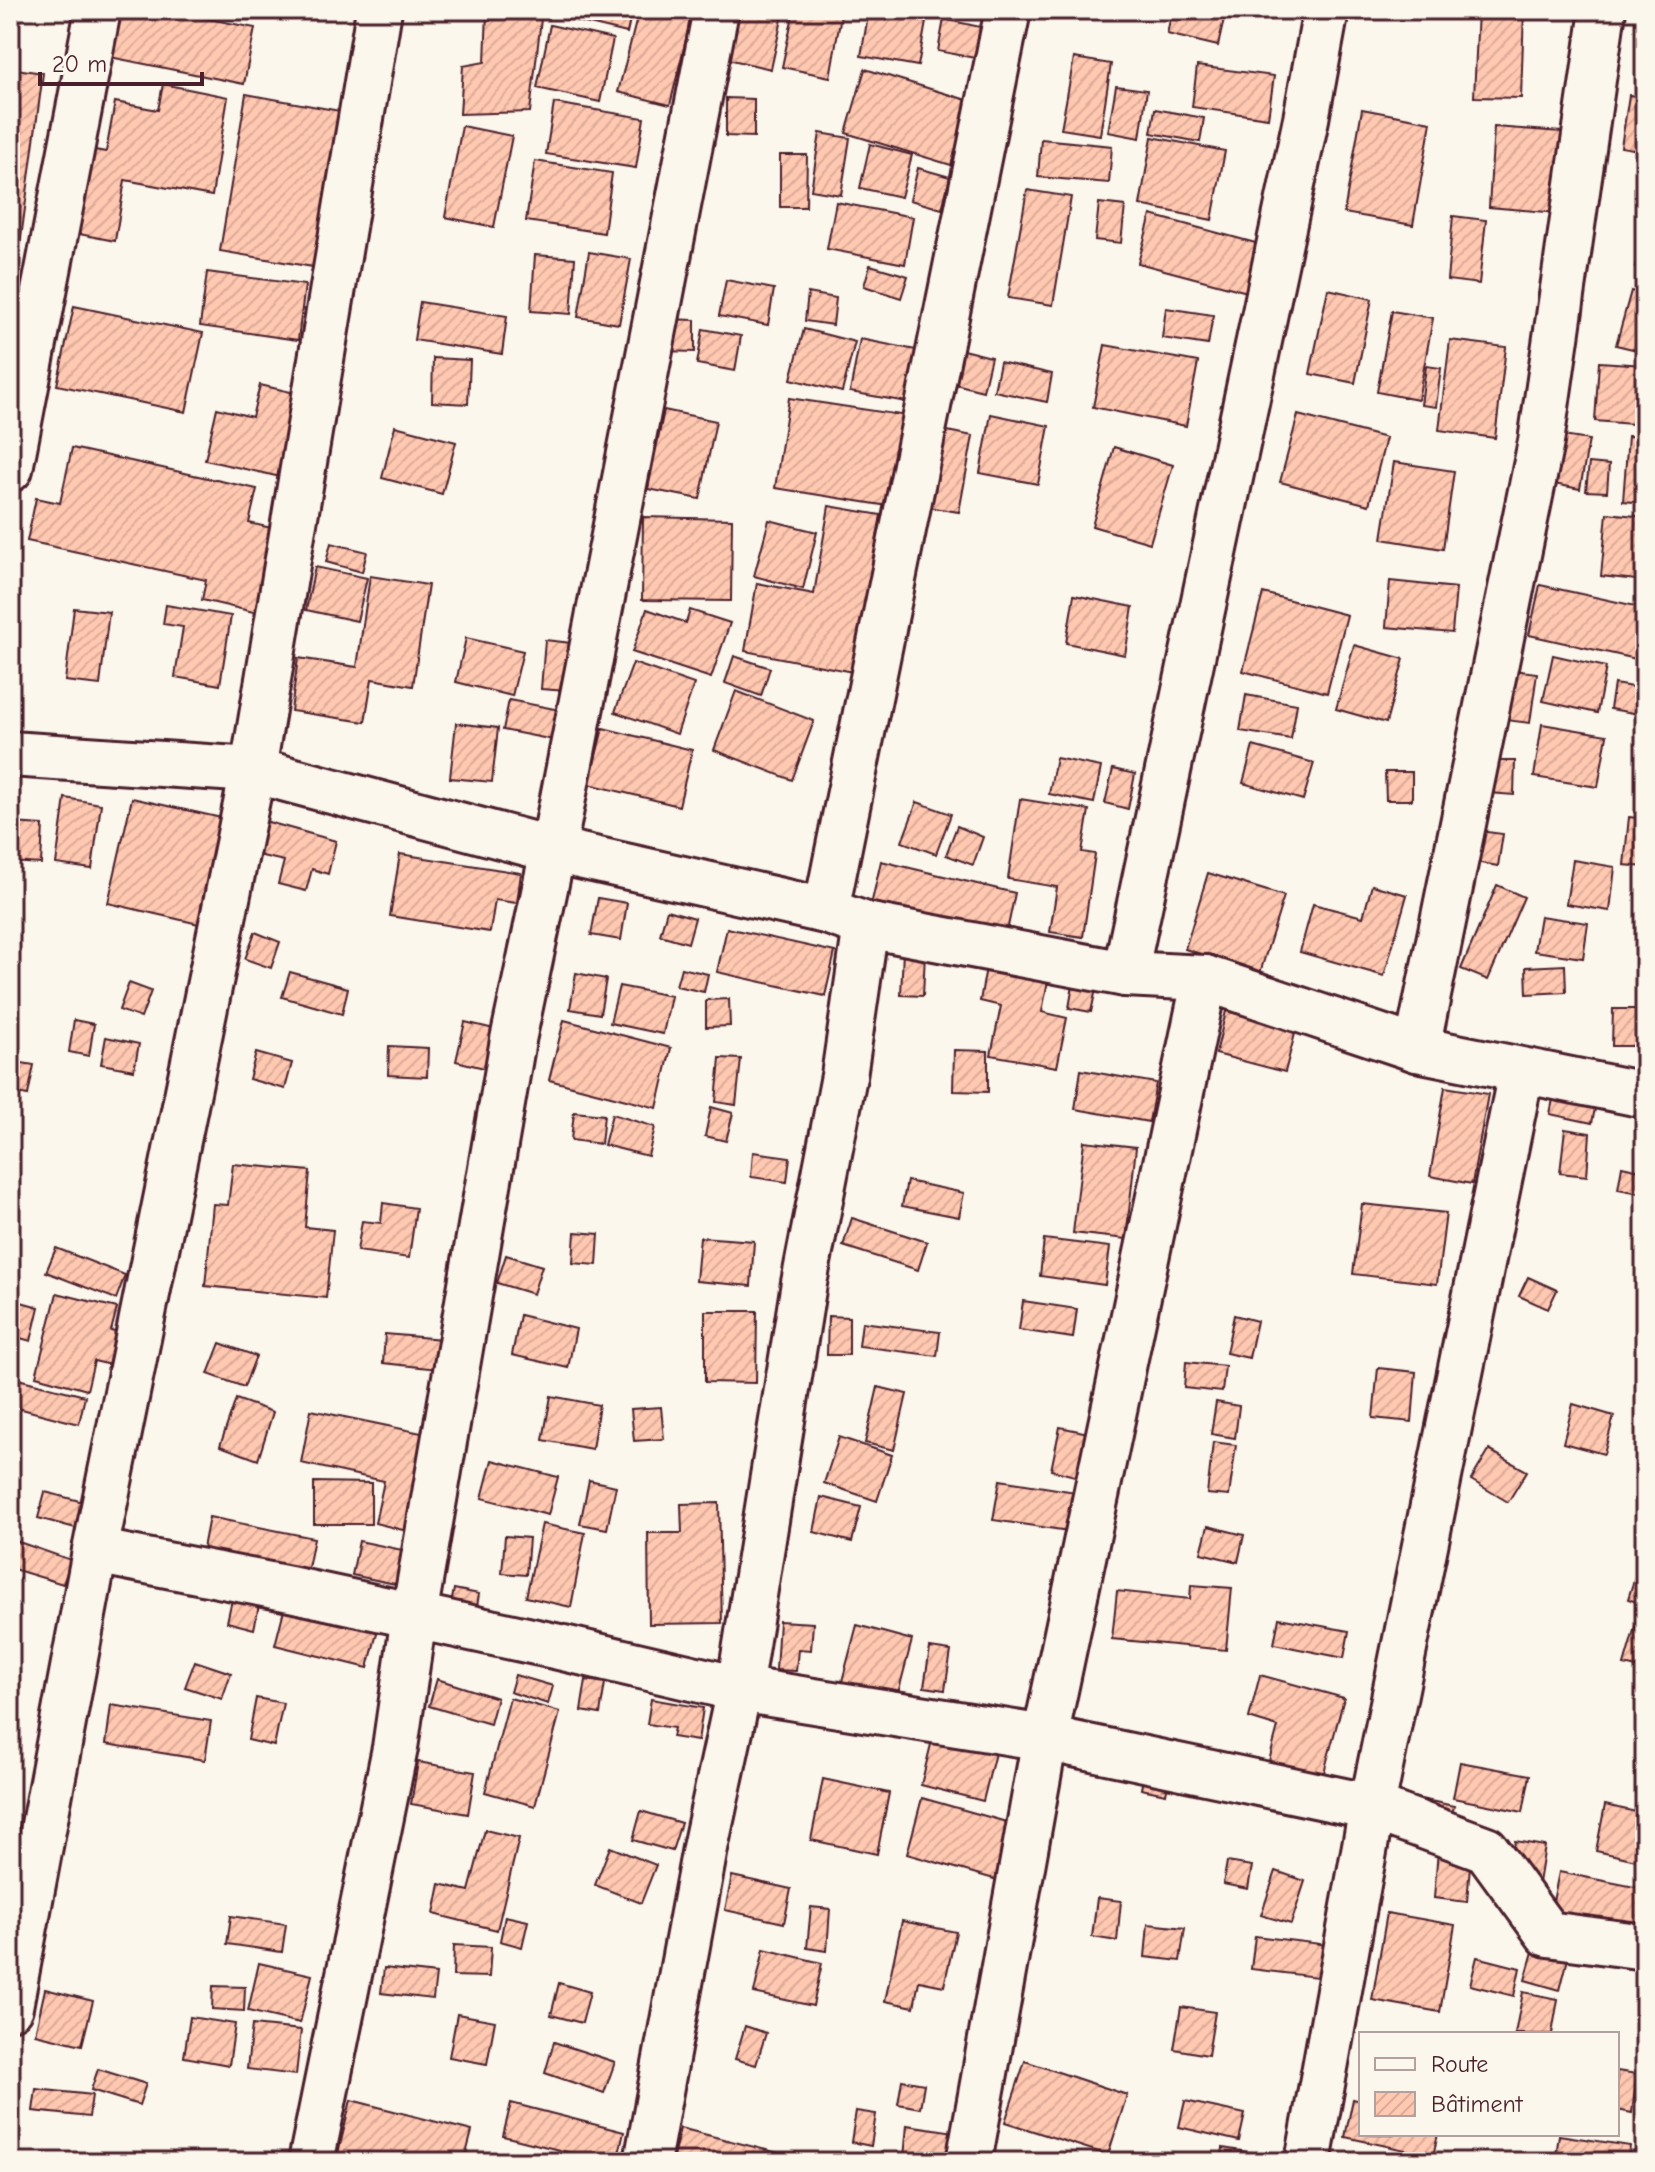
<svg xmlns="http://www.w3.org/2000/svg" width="1655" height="2172" font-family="'Comic Neue',sans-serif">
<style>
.building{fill:url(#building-hatch);stroke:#4a1f2b;stroke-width:2}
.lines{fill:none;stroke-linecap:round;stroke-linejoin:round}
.minor-casing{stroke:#4a1f2b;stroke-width:50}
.minor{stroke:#fbf7ec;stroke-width:44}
</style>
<defs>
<pattern id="building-hatch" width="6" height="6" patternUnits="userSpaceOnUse" patternTransform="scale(2)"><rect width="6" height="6" fill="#ffc8b1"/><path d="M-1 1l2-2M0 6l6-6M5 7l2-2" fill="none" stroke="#dcab98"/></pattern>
</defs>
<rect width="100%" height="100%" fill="#fbf7ec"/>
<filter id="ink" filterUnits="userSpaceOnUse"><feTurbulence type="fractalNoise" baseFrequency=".0125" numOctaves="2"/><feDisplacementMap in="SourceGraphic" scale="16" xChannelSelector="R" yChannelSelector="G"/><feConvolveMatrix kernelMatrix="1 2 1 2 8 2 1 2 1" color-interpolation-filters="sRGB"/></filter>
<g filter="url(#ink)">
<g class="building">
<path d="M119 10H164L255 28 244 84 110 57Z"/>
<path d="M203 10H249V15Z"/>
<path d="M561 10H632L627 33 560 17Z"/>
<path d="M639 10H693L670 105 618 92Z"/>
<path d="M730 10H784L771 69 719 57Z"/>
<path d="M794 10H842L830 77 782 67Z"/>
<path d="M869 10 926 22 918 66 861 56Z"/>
<path d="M1172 10H1226L1218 46 1167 34Z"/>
<path d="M1478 10H1524L1521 98 1474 97Z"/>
<path d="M487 11 541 19 530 112 460 114 463 66 485 62Z"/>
<path d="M944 19 980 27 975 58 938 51Z"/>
<path d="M550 25 613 39 600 102 537 88Z"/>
<path d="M1074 58 1111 64 1100 135 1061 129Z"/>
<path d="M1197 66 1274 76 1268 118 1192 107Z"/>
<path d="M10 68 43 73 18 261 10 260Z"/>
<path d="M865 69 970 101 951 165 846 133Z"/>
<path d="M163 84 228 97 212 196 125 180 115 241 74 233 89 149 106 152 115 102 158 110Z"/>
<path d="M1116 86 1147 90 1140 138 1108 132Z"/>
<path d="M246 94 340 111 313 267 220 251Z"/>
<path d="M1629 95 1645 97V151L1621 147Z"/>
<path d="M726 98 754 99V137L726 136Z"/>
<path d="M554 103 644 118 636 168 546 154Z"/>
<path d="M1155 109 1204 118 1200 142 1151 133Z"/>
<path d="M1362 109 1431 122 1413 225 1344 213Z"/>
<path d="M462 126 512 136 494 227 445 217Z"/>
<path d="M1494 127 1575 133 1569 214 1489 207Z"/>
<path d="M820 133 850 138 841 195 811 190Z"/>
<path d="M1152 137 1225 151 1212 220 1140 205Z"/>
<path d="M1041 139 1112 146 1109 183 1038 177Z"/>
<path d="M870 144 912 155 901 197 860 188Z"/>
<path d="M780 155H807L806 207H780Z"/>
<path d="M535 161 612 173 604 233 526 221Z"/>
<path d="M918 168 950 177 942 209 910 200Z"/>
<path d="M1027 190 1071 197 1053 305 1008 298Z"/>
<path d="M836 202 913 217 905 264 827 249Z"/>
<path d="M1099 203 1125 206 1121 243 1095 240Z"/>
<path d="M1645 214V270L1635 268Z"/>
<path d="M1151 215 1263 245 1251 293 1138 263Z"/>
<path d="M1453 216 1486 220 1479 284 1447 280Z"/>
<path d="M589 252 631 259 619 324 578 317Z"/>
<path d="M535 255 575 258 571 314 531 311Z"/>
<path d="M870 265 908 276 901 298 864 286Z"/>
<path d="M207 272 305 285 298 340 200 326Z"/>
<path d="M726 280 774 289 768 325 719 316Z"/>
<path d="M1328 289 1372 299 1355 383 1310 374Z"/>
<path d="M1631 291 1645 294V352L1616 345Z"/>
<path d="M808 293 836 298 833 325 805 321Z"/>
<path d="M420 302 507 316 502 354 414 340Z"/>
<path d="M74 306 203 333 186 412 57 385Z"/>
<path d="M1166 308 1213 315 1208 345 1162 338Z"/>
<path d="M1392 311 1433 318 1418 400 1377 392Z"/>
<path d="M665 319 695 320V352L664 351Z"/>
<path d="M703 329 741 336 735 371 697 364Z"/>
<path d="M804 329 855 342 842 392 791 379Z"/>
<path d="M860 339 916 350 907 402 850 392Z"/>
<path d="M1450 340 1506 347 1495 438 1439 430Z"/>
<path d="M1105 345 1198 362 1186 426 1093 407Z"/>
<path d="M951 347 991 357 983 391 943 381Z"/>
<path d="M433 358 470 360 468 404 432 402Z"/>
<path d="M1000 362 1052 374 1047 402 994 391Z"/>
<path d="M1599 362 1645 365V425L1595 421Z"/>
<path d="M1426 366 1441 368 1436 407 1421 405Z"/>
<path d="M260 385 304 395 285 478 205 460 217 408 252 417Z"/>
<path d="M789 398 914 417 901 508 775 488Z"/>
<path d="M664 410 716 421 700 499 648 489Z"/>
<path d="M991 414 1049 426 1038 484 980 473Z"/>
<path d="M1298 415 1386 438 1369 505 1280 482Z"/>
<path d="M395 426 456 442 442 494 382 478Z"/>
<path d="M942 430 973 436 959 512 927 507Z"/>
<path d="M1563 436 1589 440 1580 489 1554 484Z"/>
<path d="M1628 436 1645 437V503L1623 501Z"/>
<path d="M1114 447 1173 465 1150 543 1092 526Z"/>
<path d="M72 448 257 489 249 523 276 529 258 613 202 600 206 580 27 541 36 498 60 503Z"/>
<path d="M1394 462 1454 471 1443 549 1382 539Z"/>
<path d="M1589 463 1609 465 1607 492 1586 491Z"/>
<path d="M829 506 881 515 853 672 745 651 757 583 814 594Z"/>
<path d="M1607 513 1645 517V581L1601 576Z"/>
<path d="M643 517 732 519 731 601 642 600Z"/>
<path d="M769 520 817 532 803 589 754 576Z"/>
<path d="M331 543 367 552 362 572 326 562Z"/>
<path d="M315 567 367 578 357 621 306 610Z"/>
<path d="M370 576 428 585 413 686 372 679 365 722 291 711 298 658 357 667Z"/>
<path d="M1390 581 1456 588 1452 633 1386 627Z"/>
<path d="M1540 585 1645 608V661L1529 635Z"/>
<path d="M1263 593 1347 615 1327 693 1243 671Z"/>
<path d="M1074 595 1133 607 1125 655 1066 643Z"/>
<path d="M166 605 231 616 220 685 175 677 183 627 163 624Z"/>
<path d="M74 608 109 612 100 685 65 681Z"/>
<path d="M647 609 686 623 690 610 730 623 711 678 632 652Z"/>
<path d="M466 638 523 651 512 696 456 682Z"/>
<path d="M545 640 571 643 567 691 541 689Z"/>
<path d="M1354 645 1404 659 1386 723 1336 709Z"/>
<path d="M1553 655 1606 667 1597 713 1543 701Z"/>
<path d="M734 656 770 668 761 696 725 683Z"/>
<path d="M633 663 694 684 677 734 615 712Z"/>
<path d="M1512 670 1537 673 1530 723 1505 720Z"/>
<path d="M1614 684 1645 689V715L1610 709Z"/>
<path d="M736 691 814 721 792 780 714 750Z"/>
<path d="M1246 695 1297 704 1291 739 1240 731Z"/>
<path d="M509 700 565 711 559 741 503 730Z"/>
<path d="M456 723 498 728 492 782 450 778Z"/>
<path d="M1542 724 1607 735 1598 787 1534 777Z"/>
<path d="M603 728 692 750 679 806 589 784Z"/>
<path d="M1253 746 1314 763 1303 800 1243 783Z"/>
<path d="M1056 758 1101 767 1094 803 1049 794Z"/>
<path d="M1489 761H1515L1514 795 1489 793Z"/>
<path d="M1113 769 1135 774 1128 809 1105 803Z"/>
<path d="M1385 772H1412V800H1386Z"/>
<path d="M65 798 101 804 92 869 56 864Z"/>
<path d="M132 798 226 819 203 925 108 903Z"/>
<path d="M1020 799 1089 810 1082 852 1095 854 1083 937 1050 932 1057 887 1008 879Z"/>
<path d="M917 802 951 814 936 854 902 842Z"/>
<path d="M1629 817 1645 819V867L1624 865Z"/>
<path d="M261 820 336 841 328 874 312 869 306 891 278 884 284 861 253 854Z"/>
<path d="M12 823 43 825 41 864 10 862Z"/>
<path d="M957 826 983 837 973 865 946 855Z"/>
<path d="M1479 831 1503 834 1498 866 1475 862Z"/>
<path d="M400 854 521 873 517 903 495 900 490 932 390 916Z"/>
<path d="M1573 860 1615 867 1610 911 1566 904Z"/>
<path d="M881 861 1015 893 1005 941 870 910Z"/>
<path d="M1208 873 1284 896 1260 973 1185 949Z"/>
<path d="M1372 885 1407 895 1384 976 1300 952 1313 904 1363 917Z"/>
<path d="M1497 885 1524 897 1488 980 1461 969Z"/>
<path d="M598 898 627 903 621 940 591 935Z"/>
<path d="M667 910 695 918 688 943 660 935Z"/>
<path d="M1540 916 1588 923 1583 958 1534 951Z"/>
<path d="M727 928 835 952 825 996 717 972Z"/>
<path d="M255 932 280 942 271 968 245 959Z"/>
<path d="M903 951 925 953 923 996 901 995Z"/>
<path d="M987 962 1049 975 1042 1012 1067 1018 1057 1067 991 1055 1001 1006 980 1001Z"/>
<path d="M1565 965 1566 992 1527 994 1526 967Z"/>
<path d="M681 968 708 974 704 992 676 986Z"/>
<path d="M290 972 348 988 342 1014 282 997Z"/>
<path d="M576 973 606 979 600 1014 570 1009Z"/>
<path d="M129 983 151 991 141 1018 119 1010Z"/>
<path d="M1073 985 1096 989 1091 1012 1069 1008Z"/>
<path d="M619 986 671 996 663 1034 610 1023Z"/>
<path d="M729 999 730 1026 706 1027V1000Z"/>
<path d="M1613 1009H1645V1046H1612Z"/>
<path d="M1226 1011 1296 1030 1285 1072 1216 1054Z"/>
<path d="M74 1020 94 1024 89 1056 69 1052Z"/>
<path d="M564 1020 671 1048 657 1108 549 1080Z"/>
<path d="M465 1022 494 1029 484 1068 456 1061Z"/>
<path d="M106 1037 139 1044 134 1070 101 1064Z"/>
<path d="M389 1046 428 1048 427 1077 388 1075Z"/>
<path d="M954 1050 988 1051V1092L953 1091Z"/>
<path d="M256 1053 292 1063 285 1089 249 1079Z"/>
<path d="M720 1058 741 1059 736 1105 716 1102Z"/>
<path d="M10 1061 34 1065 28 1095 10 1092Z"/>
<path d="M1081 1070 1156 1083 1149 1122 1075 1109Z"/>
<path d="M1445 1087 1488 1094 1472 1184 1430 1176Z"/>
<path d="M1554 1094 1596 1104 1592 1123 1550 1114Z"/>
<path d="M711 1107 733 1113 726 1141 705 1136Z"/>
<path d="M574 1112 604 1115 601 1144 571 1140Z"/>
<path d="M612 1114 655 1127 648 1156 604 1145Z"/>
<path d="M1565 1129 1590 1133 1587 1176 1560 1173Z"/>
<path d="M1084 1141 1136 1147 1126 1239 1073 1233Z"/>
<path d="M753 1152 790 1157 787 1182 751 1177Z"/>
<path d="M233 1164 310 1171 305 1227 333 1230 326 1298 205 1286 213 1204 228 1205Z"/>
<path d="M1622 1166 1645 1171V1194L1618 1189Z"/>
<path d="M907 1181 964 1193 959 1217 902 1206Z"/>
<path d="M383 1203 416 1208 409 1258 357 1251 362 1221 381 1223Z"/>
<path d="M1362 1204 1446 1213 1437 1284 1353 1274Z"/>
<path d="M852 1218 927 1242 918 1270 843 1246Z"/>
<path d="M575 1232 599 1234 597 1265 573 1263Z"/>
<path d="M700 1237 754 1241 751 1286 696 1281Z"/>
<path d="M1044 1239 1110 1247 1105 1285 1040 1276Z"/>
<path d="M56 1248 125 1275 116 1299 46 1272Z"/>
<path d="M506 1255 542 1266 533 1294 497 1283Z"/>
<path d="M1528 1277 1557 1290 1548 1309 1519 1296Z"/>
<path d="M57 1293 117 1308 111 1331 131 1337 123 1368 94 1361 87 1390 36 1376Z"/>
<path d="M1023 1301 1077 1309 1073 1338 1019 1330Z"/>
<path d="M21 1302 39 1307 31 1341 13 1336Z"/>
<path d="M705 1311H757L756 1383 705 1382Z"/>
<path d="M520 1315 576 1329 568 1368 512 1355Z"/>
<path d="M1234 1315 1257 1321 1249 1358 1226 1353Z"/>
<path d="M828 1316 849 1317V1355H827Z"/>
<path d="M862 1322 940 1332 937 1356 859 1346Z"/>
<path d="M385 1334 442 1339 438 1369 383 1363Z"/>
<path d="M220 1343 256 1356 244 1387 208 1374Z"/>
<path d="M1186 1362 1225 1366 1222 1392 1184 1388Z"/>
<path d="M1378 1368 1416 1372 1412 1422 1373 1418Z"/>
<path d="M10 1377 85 1396 79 1424 10 1406Z"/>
<path d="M878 1387 907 1394 894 1450 865 1443Z"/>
<path d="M551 1396 599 1405 592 1449 543 1440Z"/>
<path d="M236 1399 273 1412 258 1460 220 1446Z"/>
<path d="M1216 1402 1239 1406 1235 1438 1211 1434Z"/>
<path d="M1573 1404 1614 1416 1604 1454 1563 1443Z"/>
<path d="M661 1407 664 1439 634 1441 631 1409Z"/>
<path d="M311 1410 431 1435 411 1532 375 1523 384 1481 301 1463Z"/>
<path d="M1060 1427 1093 1434 1083 1478 1051 1470Z"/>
<path d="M839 1437 892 1455 877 1501 824 1483Z"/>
<path d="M1213 1442 1236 1445 1229 1496 1207 1494Z"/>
<path d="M1489 1450 1527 1471 1508 1502 1471 1480Z"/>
<path d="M492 1460 558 1477 548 1515 482 1498Z"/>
<path d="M589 1480 616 1486 607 1529 580 1524Z"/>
<path d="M1000 1480 1082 1493 1076 1532 993 1520Z"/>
<path d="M314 1482 371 1483V1524H314Z"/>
<path d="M45 1492 91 1504 83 1530 38 1518Z"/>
<path d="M821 1497 861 1507 852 1542 814 1532Z"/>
<path d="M719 1503 722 1623 649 1624 648 1533H682L681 1504Z"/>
<path d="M209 1517 314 1538 305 1584 200 1564Z"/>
<path d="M542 1524 585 1533 571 1607 526 1597Z"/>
<path d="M1208 1526 1244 1535 1238 1562 1201 1553Z"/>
<path d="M505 1536 529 1538 526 1575 502 1573Z"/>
<path d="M10 1539 71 1560 63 1584 10 1568Z"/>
<path d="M359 1541 412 1552 405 1586 352 1575Z"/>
<path d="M1644 1548 1645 1549V1605L1628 1599Z"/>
<path d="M236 1581 263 1587 254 1629 227 1622Z"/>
<path d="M1191 1585 1232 1588 1226 1650 1112 1639 1117 1591 1190 1599Z"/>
<path d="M454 1589 479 1594 475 1619 449 1615Z"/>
<path d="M286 1602 379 1625 368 1668 275 1645Z"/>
<path d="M1279 1618 1349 1631 1344 1658 1274 1644Z"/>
<path d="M779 1621 813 1623 811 1650 798 1649 796 1671 776 1670Z"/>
<path d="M857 1625 912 1640 896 1701 841 1685Z"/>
<path d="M1635 1627 1645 1630V1670L1624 1665Z"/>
<path d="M930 1648 951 1651 945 1690 924 1687Z"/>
<path d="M195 1661 231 1673 222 1699 185 1687Z"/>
<path d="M515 1675 553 1686 548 1704 510 1692Z"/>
<path d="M1260 1675 1344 1698 1323 1776 1269 1761 1278 1727 1249 1718Z"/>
<path d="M437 1679 497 1698 490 1724 429 1706Z"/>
<path d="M586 1680 605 1683 600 1714 581 1711Z"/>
<path d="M256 1698 283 1703 274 1746 248 1740Z"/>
<path d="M510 1698 560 1712 535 1806 485 1792Z"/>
<path d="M651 1699 703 1708 698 1741 672 1737 674 1728 647 1724Z"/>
<path d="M111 1705 211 1721 205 1760 106 1744Z"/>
<path d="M934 1732 996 1749 983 1801 921 1785Z"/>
<path d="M418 1762 475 1772 468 1814 411 1804Z"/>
<path d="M1460 1762 1530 1775 1523 1812 1453 1798Z"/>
<path d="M1145 1766 1170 1772 1166 1794 1141 1789Z"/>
<path d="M823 1779 889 1793 877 1854 811 1840Z"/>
<path d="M922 1798 1017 1825 1001 1881 907 1854Z"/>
<path d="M1416 1798 1454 1806 1449 1828 1412 1820Z"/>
<path d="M1605 1805 1645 1814V1862L1596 1851Z"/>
<path d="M641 1811 681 1823 672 1851 633 1840Z"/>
<path d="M485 1830 519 1838 497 1930 434 1914 440 1884 469 1891Z"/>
<path d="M1515 1841 1545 1846 1539 1883 1509 1879Z"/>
<path d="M610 1847 656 1865 641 1903 595 1885Z"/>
<path d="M1438 1850 1471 1853 1467 1902 1434 1898Z"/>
<path d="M1227 1862 1252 1866 1248 1889 1223 1884Z"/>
<path d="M1276 1871 1305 1881 1291 1924 1261 1915Z"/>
<path d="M1559 1872 1645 1889V1942L1548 1926Z"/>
<path d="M732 1876 791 1889 784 1923 725 1910Z"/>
<path d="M1097 1898 1121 1901 1117 1941 1092 1937Z"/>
<path d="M811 1907 830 1909 827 1951 807 1948Z"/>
<path d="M1387 1913 1455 1925 1440 2012 1372 2000Z"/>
<path d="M231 1916 286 1924 282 1952 227 1944Z"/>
<path d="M505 1916 528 1921 522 1947 500 1941Z"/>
<path d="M902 1921 956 1932 944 1986 919 1981 914 2007 885 2001Z"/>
<path d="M1148 1924 1185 1928 1180 1961 1145 1957Z"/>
<path d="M1538 1934 1572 1943 1560 1990 1525 1980Z"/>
<path d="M1255 1936 1329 1945 1325 1978 1251 1969Z"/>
<path d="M454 1945 491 1947 489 1977 453 1976Z"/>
<path d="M764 1949 822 1963 813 2006 754 1993Z"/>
<path d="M1477 1957 1520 1968 1514 1996 1470 1985Z"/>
<path d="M259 1963 312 1975 300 2023 248 2011Z"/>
<path d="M384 1968 436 1974 433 1999 381 1993Z"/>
<path d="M559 1983 590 1992 582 2023 551 2015Z"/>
<path d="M213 1986 245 1987 244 2011 212 2009Z"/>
<path d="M45 1989 93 2001 82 2045 35 2034Z"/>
<path d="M1523 1992 1558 1999 1552 2034H1515Z"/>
<path d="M1181 2007 1215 2012 1208 2055 1174 2049Z"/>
<path d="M457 2014 495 2021 487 2064 449 2057Z"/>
<path d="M190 2017 235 2024 229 2065 184 2057Z"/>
<path d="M252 2025 301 2030 296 2075 247 2069Z"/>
<path d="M745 2026 766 2033 756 2065 735 2059Z"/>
<path d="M554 2042 615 2062 604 2093 545 2073Z"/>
<path d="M1025 2061 1127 2095 1108 2155 1005 2122Z"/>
<path d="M98 2069 146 2084 139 2105 91 2090Z"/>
<path d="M1617 2071 1637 2074 1632 2113 1617 2110Z"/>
<path d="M902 2080 924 2084 920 2108 898 2104Z"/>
<path d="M36 2089 92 2095 89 2117 33 2111Z"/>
<path d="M1353 2099 1361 2101V2134H1438L1433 2156 1345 2137Z"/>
<path d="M351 2100 472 2131 464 2162H336Z"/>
<path d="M1185 2101 1245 2114 1239 2141 1179 2127Z"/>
<path d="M511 2103 624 2132 617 2162H607L503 2136Z"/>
<path d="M856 2111 876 2114 871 2146 851 2142Z"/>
<path d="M907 2125 955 2132 951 2162 904 2158Z"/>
<path d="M680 2128 782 2154 780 2162H672Z"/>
<path d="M1559 2135 1630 2146 1628 2162H1555Z"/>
<path d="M1223 2148 1278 2157 1277 2162H1221Z"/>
</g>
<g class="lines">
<defs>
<g id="minor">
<path d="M10 469 98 10"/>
<path d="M10 754 253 770 553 850 826 911 866 925 1125 974 1205 978 1417 1049 1645 1095"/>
<path d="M826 911 1008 10"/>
<path d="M1125 974 1306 119 1326 10"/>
<path d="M1417 1049 1541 442 1603 10"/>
<path d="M95 1551 290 1589 559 1647 739 1689 1045 1738 1372 1807 1486 1849 1548 1934 1645 1947"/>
<path d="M10 2007 95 1551 253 770 379 10"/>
<path d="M311 2162 395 1748 414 1616 513 1040 553 850 716 10"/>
<path d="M647 2162 705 1848 739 1689 804 1283 844 1076 866 925"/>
<path d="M969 2162 1045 1738 1205 978"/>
<path d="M1308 2162 1372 1807 1521 1072"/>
</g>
</defs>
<use href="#minor" class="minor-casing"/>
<use href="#minor" class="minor"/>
</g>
</g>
<rect width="1655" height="2172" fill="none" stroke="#fbf7ec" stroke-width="40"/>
<rect x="20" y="20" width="1615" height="2132" fill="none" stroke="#4a1f2b" stroke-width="3" filter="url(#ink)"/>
<rect x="1359" y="2032" width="260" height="104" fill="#fbf7ec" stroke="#b4a19f" stroke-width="2"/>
<rect x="1375" y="2058" width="40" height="12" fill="#fbf7ec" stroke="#b4a19f" stroke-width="2"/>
<text x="1431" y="2072" font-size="24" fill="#4a1f2b">Route</text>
<rect x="1375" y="2092" width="40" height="24" fill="url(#building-hatch)" stroke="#b4a19f" stroke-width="2"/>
<text x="1431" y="2112" font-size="24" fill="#4a1f2b">Bâtiment</text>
<path d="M40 72v12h162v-12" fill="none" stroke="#4a1f2b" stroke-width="4"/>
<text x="52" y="72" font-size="24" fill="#4a1f2b" stroke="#fbf7ec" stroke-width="6" paint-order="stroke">20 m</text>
</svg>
